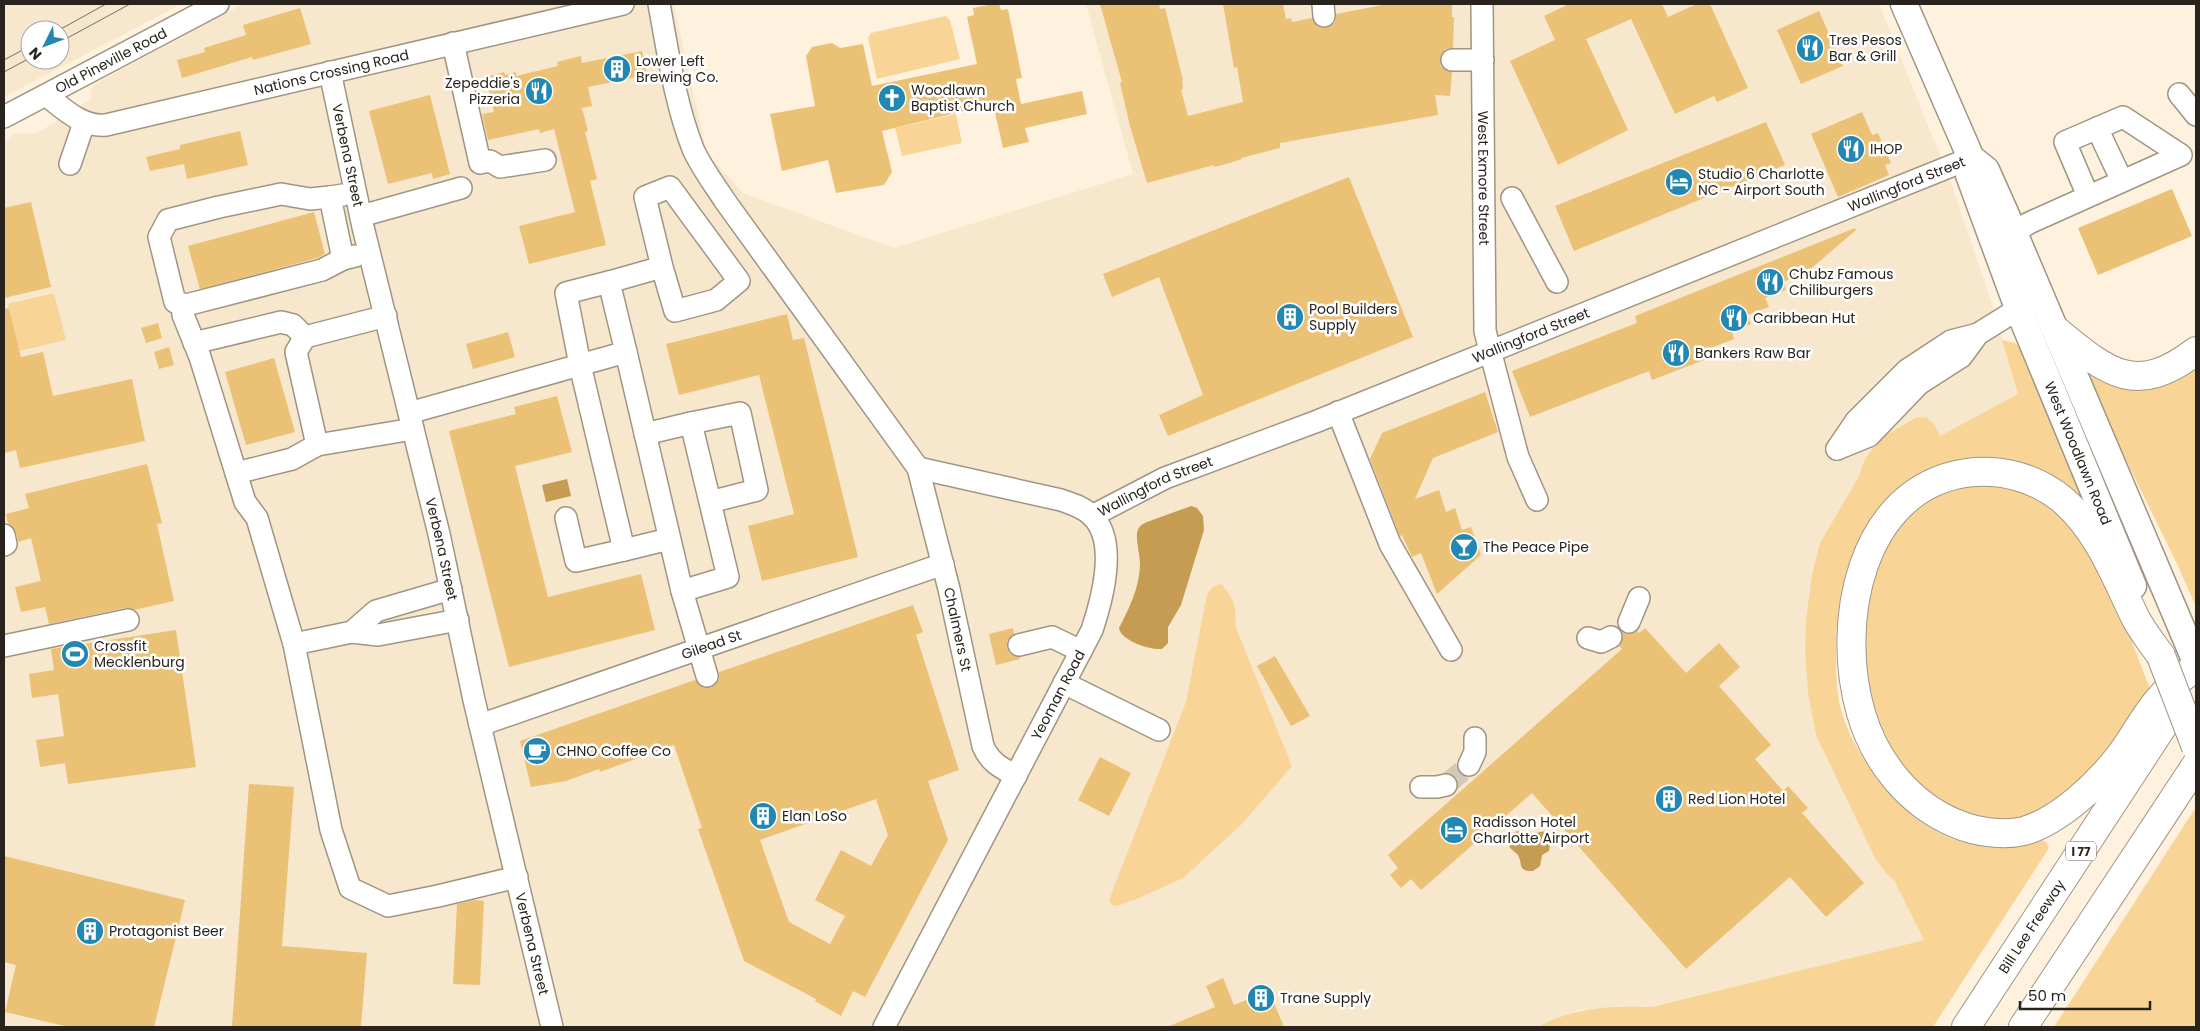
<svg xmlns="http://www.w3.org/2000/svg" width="2200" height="1031" font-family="Poppins,sans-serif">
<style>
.built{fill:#f7e7cc;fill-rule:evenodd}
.green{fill:#f8d597}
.water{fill:#c59c52}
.building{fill:#ebc176;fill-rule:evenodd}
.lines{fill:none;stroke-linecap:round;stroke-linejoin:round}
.minor-tunnel{stroke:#d3c9b7;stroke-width:21;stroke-dasharray:21 11;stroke-linecap:butt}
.minor-casing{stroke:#a09583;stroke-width:24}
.major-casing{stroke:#a09583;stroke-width:29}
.highway-casing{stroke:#a09583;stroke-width:30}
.minor{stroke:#fff;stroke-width:21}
.major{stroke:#fff;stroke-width:26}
.highway{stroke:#fff;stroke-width:28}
.tram{stroke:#756e62;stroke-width:1}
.highway-bridge-casing{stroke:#a09583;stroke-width:30;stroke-linecap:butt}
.highway-bridge{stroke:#fff;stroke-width:28}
.labels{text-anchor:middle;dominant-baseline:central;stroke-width:5;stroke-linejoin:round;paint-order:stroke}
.shield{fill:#fff;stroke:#686661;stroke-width:1}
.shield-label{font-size:12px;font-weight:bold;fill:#28241d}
.poi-label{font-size:14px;fill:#28241d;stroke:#fff;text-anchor:start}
.street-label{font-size:14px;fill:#28241d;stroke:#fff}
</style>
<rect width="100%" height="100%" fill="#fef2de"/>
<g class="built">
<path d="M4 4H181L4 97ZM30 30H60V60H30Z"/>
<path d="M243 4H681L674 6 707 153 743 193 894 248 1133 174 1086 4H1879L1949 177 1991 301 2019 394 1909 453 1824 548 1842 774 1924 940 1652 1007 1619 1006 1578 1010 1538 1027H4V144L14 134 37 133 91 99V89L95 84Z"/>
</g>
<g class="green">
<path d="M945 16 950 20 960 59 877 79 868 38 871 33Z"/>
<path d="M956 114 962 143 902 156 895 128Z"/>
<path d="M54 293 66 340 19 351 8 304Z"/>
<path d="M2002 340 2015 343 2024 351 2091 508C2063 492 2020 461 1990 458 1965 456 1942 464 1921 476 1856 510 1837 580 1836 649 1836 667 1836 687 1840 705 1846 732 1860 754 1875 776 1917 832 1971 861 2042 840L2047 843 2049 848 1933 1027H1538C1574 1007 1612 1005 1652 1007L1924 940 1894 880 1886 873 1875 858 1816 735 1808 692 1805 651 1806 619 1812 575 1820 543 1858 478 1865 459 1881 438 1917 417 1927 418 1934 424 1940 436 2018 394Z"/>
<path d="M2196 368V607L2178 566 2083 372 2088 369 2164 384Z"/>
<path d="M1975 484C1997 485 2019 488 2038 498 2097 530 2126 629 2150 688L2109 752 2083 781 2051 804 2019 819 1984 821 1929 799 1878 734 1861 660 1869 583 1894 530 1926 500Z"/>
<path d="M1221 584C1236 600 1235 607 1236 628L1292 766 1242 824 1183 878 1139 898 1117 906 1112 905 1109 900 1186 702 1207 594 1213 587Z"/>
<path d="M2196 807V1027H2054Z"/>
</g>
<g class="water">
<path d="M567 479 571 496 546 502 542 485Z"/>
<path d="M1191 506 1197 508 1203 516 1204 530 1181 605 1168 627V643L1162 649C1150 650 1121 641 1119 628 1129 609 1140 586 1140 564 1140 554 1136 543 1137 533 1138 527 1142 524 1147 522Z"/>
<path d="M1521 831C1524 831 1526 833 1529 834 1538 836 1543 825 1551 838L1549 851 1542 855 1540 866 1533 871C1517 872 1523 863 1518 855 1516 852 1511 850 1509 846 1507 837 1512 831 1521 831Z"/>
</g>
<g class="building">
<path d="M993 4H999L1001 10 1008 9 1022 78 1016 79 1021 104 1082 91 1087 114 1025 128 1029 142 1003 148 993 104 882 131 892 172 884 185 836 193 828 160 782 171 770 114 815 106 806 56 812 47 832 43 840 48 863 44 872 86 977 64 967 17 974 15 973 8Z"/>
<path d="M1100 4H1159L1160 9 1165 8 1183 80 1182 81 1183 89 1181 90 1188 116 1243 102 1237 67 1234 68 1223 4H1283L1286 19 1291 18 1292 22 1312 18 1318 27 1325 28 1331 26 1335 22 1336 14 1388 4H1452V17H1454L1453 48 1445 49 1440 60 1441 67 1452 72 1450 96 1435 95 1438 115 1280 143V148L1241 158 1242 159 1226 164 1214 167V165L1147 183 1130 126 1120 83 1122 82Z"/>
<path d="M1569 4H1662L1668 17 1697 4H1710L1748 88 1717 102 1714 96 1675 114 1631 19 1586 39 1628 130 1558 165 1510 61 1555 40 1544 16Z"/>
<path d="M300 8 311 44 253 60 252 57 182 78 177 60 205 52 204 48 246 35 243 25Z"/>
<path d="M1819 11 1843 66 1801 84 1777 30Z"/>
<path d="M642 51 647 75 588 87 592 106 582 108 588 131 585 132 597 179 590 181 606 245 529 264 519 226 575 212 554 129 540 133 539 129 488 140 482 114 494 112 486 77 504 72 505 75 516 72V76L558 66 557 62 581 56 582 63Z"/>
<path d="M430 95 450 174 433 179 432 173 388 184 369 111Z"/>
<path d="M1862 112 1872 135 1878 133 1891 163 1885 165 1889 175 1838 197 1811 134Z"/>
<path d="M1766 122 1785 165 1574 251 1555 206Z"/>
<path d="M240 131 248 165 187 179 184 164 150 171 146 157 180 149V145Z"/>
<path d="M1349 177 1413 337 1168 436 1159 415 1203 395 1159 277 1112 297 1103 274Z"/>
<path d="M2172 189 2192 236 2098 275 2078 228Z"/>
<path d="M31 202 51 287 4 298V208Z"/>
<path d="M314 212 325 254 317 258 200 289 188 246Z"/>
<path d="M1855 228 1856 230 1807 272 1783 282 1786 290 1765 298 1769 307 1747 315 1751 324 1732 332 1734 339 1713 347 1717 355 1652 380 1649 371 1530 417 1512 371 1637 323 1635 316Z"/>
<path d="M9 308 21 357 43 352 53 396 132 379 145 441 20 468 16 450 4 453V309Z"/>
<path d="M787 314 793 340 804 338 858 557 762 581 748 526 794 514 759 375 679 395 666 344Z"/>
<path d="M158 323 162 338 146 343 141 328Z"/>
<path d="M508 332 515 357 473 369 466 344Z"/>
<path d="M169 347 174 365 159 369 154 352Z"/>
<path d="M274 358 295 432 246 445 225 372Z"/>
<path d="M1485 392 1498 432 1433 458 1415 499 1439 490 1446 512 1455 508 1462 530 1471 527 1481 555 1437 594 1421 553 1412 557 1402 535 1400 536 1370 459 1382 433Z"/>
<path d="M557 396 572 452 515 466 548 597 641 574 655 630 509 667 449 431 516 414 514 407Z"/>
<path d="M147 464 162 523 157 524 174 601 134 610 125 608 49 624 45 607 21 612 15 587 41 581 31 538 18 542 16 532 8 523 6 514 29 508 25 494Z"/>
<path d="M913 605 923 632 916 635 959 770 928 781 948 840 865 997 853 991 841 1016 815 1001 816 999 744 961 698 829 702 828 674 745 600 772 599 769 566 781 531 787 520 741 695 680 704 688H711L719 679V672ZM876 799 888 835 871 866 841 850 815 900 845 916 830 944 789 922 760 840Z"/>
<path d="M1013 628 1014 634 1007 641V648L1010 654 1020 657V659L996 665 989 634Z"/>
<path d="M1645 628 1686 673 1719 643 1740 667 1719 686 1771 745 1755 759 1783 791 1788 786 1808 808 1802 813 1864 883 1826 917 1790 877 1686 969 1532 793 1421 890 1411 879 1401 888 1390 875 1398 868 1388 855 1622 649 1619 646 1623 638 1622 632 1630 634 1637 631 1639 633Z"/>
<path d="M176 630 196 767 68 784 65 763 40 767 36 740 64 736 58 694 32 698 29 674 54 670 51 649Z"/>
<path d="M1275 656 1310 716 1291 726 1257 666Z"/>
<path d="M1100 757 1131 773 1109 816 1078 800Z"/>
<path d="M249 784 294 787 282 946 367 953 361 1027H232Z"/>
<path d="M4 856 185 900 154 1027H69L5 1012 16 965 4 962Z"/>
<path d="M474 900 484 901 480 985 453 984 457 904Z"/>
<path d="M1223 978 1234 1005 1269 991 1284 1027H1167L1215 1007 1206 986Z"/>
</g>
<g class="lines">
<path class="minor-tunnel" d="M1446 785 1469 765"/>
<defs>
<g id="minor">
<path id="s1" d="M659 4C668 52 675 103 693 149 701 167 714 184 725 201L918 468 949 589 983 746C990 763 1002 768 1016 776"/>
<path d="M1323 4 1324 16"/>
<path id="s2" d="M1482 4 1485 331 1518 457 1537 500"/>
<path d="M453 43 480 163 490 161 500 167 545 160"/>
<path d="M1452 60H1483"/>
<path id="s3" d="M330 72 363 227 439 534 474 700 552 1027"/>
<path d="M2179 94 2196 115"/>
<path id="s4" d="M47 96C65 110 82 127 106 125L623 4"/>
<path id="s5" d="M4 117 218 4"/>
<path d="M2097 128 2122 181"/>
<path d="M70 164 84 123"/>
<path d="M343 195 330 197 343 259 355 256"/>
<path d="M330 197 310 199 281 194 219 207 168 220 159 237 175 302 186 305 322 270 343 259"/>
<path d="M1512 198 1557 282"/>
<path d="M361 216 461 188"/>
<path d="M2014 233 2029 223 2181 155 2123 117 2065 142 2088 196"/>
<path d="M182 304 183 315 200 357 245 502 257 518 294 644 352 632"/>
<path d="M386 316 305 337 296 352 317 445 413 429"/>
<path d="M194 343 281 322 293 325 305 337"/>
<path d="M626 352 682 591 707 676"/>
<path d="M1338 412 1390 544 1451 650"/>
<path d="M409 413 626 352 609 282 662 267 645 197 670 187 739 281 716 300 675 311 662 267"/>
<path d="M645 434 691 423"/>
<path d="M1837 449 1869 436 1919 384 1961 357 1978 334 2031 301"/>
<path d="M1837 449 1856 421 1907 370 1951 341 1978 334"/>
<path d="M236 473 292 459 317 445"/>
<path id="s6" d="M1092 516 1165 478 1315 422 1971 158"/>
<path d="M566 518 576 561 624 550 580 365 566 293 609 282"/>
<path d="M4 535 6 544 4 545"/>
<path d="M624 550 669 539"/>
<path d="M451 589 376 611 352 632 378 635 458 620"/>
<path d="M682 591 728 577 691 423 740 413 757 490 710 502"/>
<path d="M1629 622 1639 598"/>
<path d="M1588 638 1601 642 1611 637"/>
<path d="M294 644 331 830 350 888 388 906 438 896 517 877"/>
<path d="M1019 645 1052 637 1081 651"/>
<path d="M4 646 128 620"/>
<path d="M1064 683 1159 730"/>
<path id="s7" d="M480 725 943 564"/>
<path d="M1469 765 1475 752V738"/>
<path d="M1421 787H1437L1446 785"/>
<path id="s8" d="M884 1027 1092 630C1102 600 1119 540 1091 515 1083 507 1072 504 1061 500L918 468"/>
</g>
<g id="major">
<path d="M1904 4 1971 158 1986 170 2014 233 2196 662"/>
<path id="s9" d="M1971 158 1969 175 2018 308 2133 586"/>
</g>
<g id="highway">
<path d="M2057 331C2108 373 2136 397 2196 351"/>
<path d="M2161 656C2152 643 2142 631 2135 617 2115 576 2099 532 2064 501 2037 478 2001 468 1966 473 1859 489 1835 625 1861 713 1875 762 1910 805 1957 824 1976 832 2004 836 2024 831 2059 821 2097 785 2119 757 2134 738 2144 715 2161 697 2171 685 2185 676 2196 666"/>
<path id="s10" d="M1966 1027 2176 706"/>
<path d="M2023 1027 2196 765"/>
</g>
</defs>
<use href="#minor" class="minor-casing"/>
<use href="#major" class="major-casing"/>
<use href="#highway" class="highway-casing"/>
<use href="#minor" class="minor"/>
<use href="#major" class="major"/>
<use href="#highway" class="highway"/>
<g class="tram">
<path d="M59 30 106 4"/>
<path d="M60 42 130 4"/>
<path d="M4 60 30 46"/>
<path d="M4 72 30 58"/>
</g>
<defs>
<path id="highway-bridge" d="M2161 656 2196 747"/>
</defs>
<use href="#highway-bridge" class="highway-bridge-casing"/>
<use href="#highway-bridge" class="highway-bridge"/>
</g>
<defs>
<symbol id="restaurant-disc" viewBox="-11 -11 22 22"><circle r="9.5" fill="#2388b1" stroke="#fff"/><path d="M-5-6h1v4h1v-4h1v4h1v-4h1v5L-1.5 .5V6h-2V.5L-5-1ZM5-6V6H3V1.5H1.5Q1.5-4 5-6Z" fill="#fff"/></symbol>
<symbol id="building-disc" viewBox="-11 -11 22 22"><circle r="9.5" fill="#2388b1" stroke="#fff"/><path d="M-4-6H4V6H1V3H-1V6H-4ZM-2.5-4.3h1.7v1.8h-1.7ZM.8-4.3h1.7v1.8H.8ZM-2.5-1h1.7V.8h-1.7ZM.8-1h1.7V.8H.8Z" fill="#fff"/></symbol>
<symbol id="church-disc" viewBox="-11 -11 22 22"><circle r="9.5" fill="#2388b1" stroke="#fff"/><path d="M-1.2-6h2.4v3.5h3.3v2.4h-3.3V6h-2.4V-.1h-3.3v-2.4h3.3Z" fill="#fff"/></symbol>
<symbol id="hotel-disc" viewBox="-11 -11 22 22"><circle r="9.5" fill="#2388b1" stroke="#fff"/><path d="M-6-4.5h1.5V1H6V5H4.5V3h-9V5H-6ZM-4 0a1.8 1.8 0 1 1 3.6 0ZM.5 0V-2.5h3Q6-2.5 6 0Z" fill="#fff"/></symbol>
<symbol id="bar-disc" viewBox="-11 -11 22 22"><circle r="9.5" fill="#2388b1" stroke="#fff"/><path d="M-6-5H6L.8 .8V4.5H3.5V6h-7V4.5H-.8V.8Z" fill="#fff"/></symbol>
<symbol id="stadium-disc" viewBox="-11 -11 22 22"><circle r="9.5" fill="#2388b1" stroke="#fff"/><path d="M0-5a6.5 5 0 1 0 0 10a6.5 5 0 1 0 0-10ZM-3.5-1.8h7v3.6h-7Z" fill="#fff"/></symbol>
<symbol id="cafe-disc" viewBox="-11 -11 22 22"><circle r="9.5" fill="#2388b1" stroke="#fff"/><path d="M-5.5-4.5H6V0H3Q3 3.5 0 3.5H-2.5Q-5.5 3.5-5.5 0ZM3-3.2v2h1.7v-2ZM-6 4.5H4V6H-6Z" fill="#fff"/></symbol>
</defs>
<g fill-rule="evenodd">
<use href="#restaurant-disc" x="1794" y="32" width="32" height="32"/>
<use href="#building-disc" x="601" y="53" width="32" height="32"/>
<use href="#restaurant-disc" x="523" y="75" width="32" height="32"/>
<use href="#church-disc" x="876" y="82" width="32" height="32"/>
<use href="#restaurant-disc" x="1835" y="133" width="32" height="32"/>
<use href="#hotel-disc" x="1663" y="166" width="32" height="32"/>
<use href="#restaurant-disc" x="1754" y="266" width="32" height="32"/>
<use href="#building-disc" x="1274" y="301" width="32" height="32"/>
<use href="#restaurant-disc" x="1718" y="302" width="32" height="32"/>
<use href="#restaurant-disc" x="1660" y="337" width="32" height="32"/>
<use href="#bar-disc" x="1448" y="531" width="32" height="32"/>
<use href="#stadium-disc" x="59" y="638" width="32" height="32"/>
<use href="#cafe-disc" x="521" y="735" width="32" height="32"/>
<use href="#building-disc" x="1653" y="783" width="32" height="32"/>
<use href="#building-disc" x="747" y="800" width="32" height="32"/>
<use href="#hotel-disc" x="1438" y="814" width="32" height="32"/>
<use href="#building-disc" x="74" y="915" width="32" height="32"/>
<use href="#building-disc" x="1245" y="982" width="32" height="32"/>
</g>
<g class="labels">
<rect class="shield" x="2066" y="841.5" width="30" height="19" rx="4"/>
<g class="shield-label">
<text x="2081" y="851">I 77</text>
</g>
<g class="poi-label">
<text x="1829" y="40">Tres Pesos<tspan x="1829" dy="16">Bar &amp; Grill</tspan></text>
<text x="636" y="61">Lower Left<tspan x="636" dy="16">Brewing Co.</tspan></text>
<text x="520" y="83" text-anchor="end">Zepeddie's<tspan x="520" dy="16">Pizzeria</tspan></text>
<text x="911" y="90">Woodlawn<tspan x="911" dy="16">Baptist Church</tspan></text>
<text x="1870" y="149">IHOP</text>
<text x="1698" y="174">Studio 6 Charlotte<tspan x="1698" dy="16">NC - Airport South</tspan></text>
<text x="1789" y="274">Chubz Famous<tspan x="1789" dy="16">Chiliburgers</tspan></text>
<text x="1309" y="309">Pool Builders<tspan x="1309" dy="16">Supply</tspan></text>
<text x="1753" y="318">Caribbean Hut</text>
<text x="1695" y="353">Bankers Raw Bar</text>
<text x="1483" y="547">The Peace Pipe</text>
<text x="94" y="646">Crossfit<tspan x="94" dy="16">Mecklenburg</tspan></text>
<text x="556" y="751">CHNO Coffee Co</text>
<text x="1688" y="799">Red Lion Hotel</text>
<text x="782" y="816">Elan LoSo</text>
<text x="1473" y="822">Radisson Hotel<tspan x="1473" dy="16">Charlotte Airport</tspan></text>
<text x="109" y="931">Protagonist Beer</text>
<text x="1280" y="998">Trane Supply</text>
</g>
<g class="street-label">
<text stroke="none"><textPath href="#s5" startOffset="121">Old Pineville Road</textPath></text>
<text stroke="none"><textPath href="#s4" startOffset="299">Nations Crossing Road</textPath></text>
<text stroke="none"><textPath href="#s3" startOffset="85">Verbena Street</textPath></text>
<text stroke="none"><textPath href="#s2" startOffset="174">West Exmore Street</textPath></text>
<text stroke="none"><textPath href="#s6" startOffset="880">Wallingford Street</textPath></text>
<text stroke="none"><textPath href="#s6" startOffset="475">Wallingford Street</textPath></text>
<text stroke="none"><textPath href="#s9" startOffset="316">West Woodlawn Road</textPath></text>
<text stroke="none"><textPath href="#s6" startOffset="70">Wallingford Street</textPath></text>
<text stroke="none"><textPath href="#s3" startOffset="490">Verbena Street</textPath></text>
<text stroke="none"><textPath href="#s1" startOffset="706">Chalmers St</textPath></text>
<text stroke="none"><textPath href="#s7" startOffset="245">Gilead St</textPath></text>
<text stroke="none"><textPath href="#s8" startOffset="375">Yeoman Road</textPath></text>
<text stroke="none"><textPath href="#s10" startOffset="120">Bill Lee Freeway</textPath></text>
<text stroke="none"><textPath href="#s3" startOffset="895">Verbena Street</textPath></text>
</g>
</g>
<rect width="2200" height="1031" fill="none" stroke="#28241d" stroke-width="10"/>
<g transform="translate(45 45) rotate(228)"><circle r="24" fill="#ffffff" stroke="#a9a7a5"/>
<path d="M0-4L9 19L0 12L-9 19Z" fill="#2388b1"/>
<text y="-8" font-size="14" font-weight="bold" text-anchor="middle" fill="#28241d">N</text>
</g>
<path d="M2020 1001v8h130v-8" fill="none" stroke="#28241d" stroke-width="2.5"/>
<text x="2028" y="1001" font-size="15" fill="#28241d" stroke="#ffffff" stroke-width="4" paint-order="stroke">50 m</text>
</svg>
